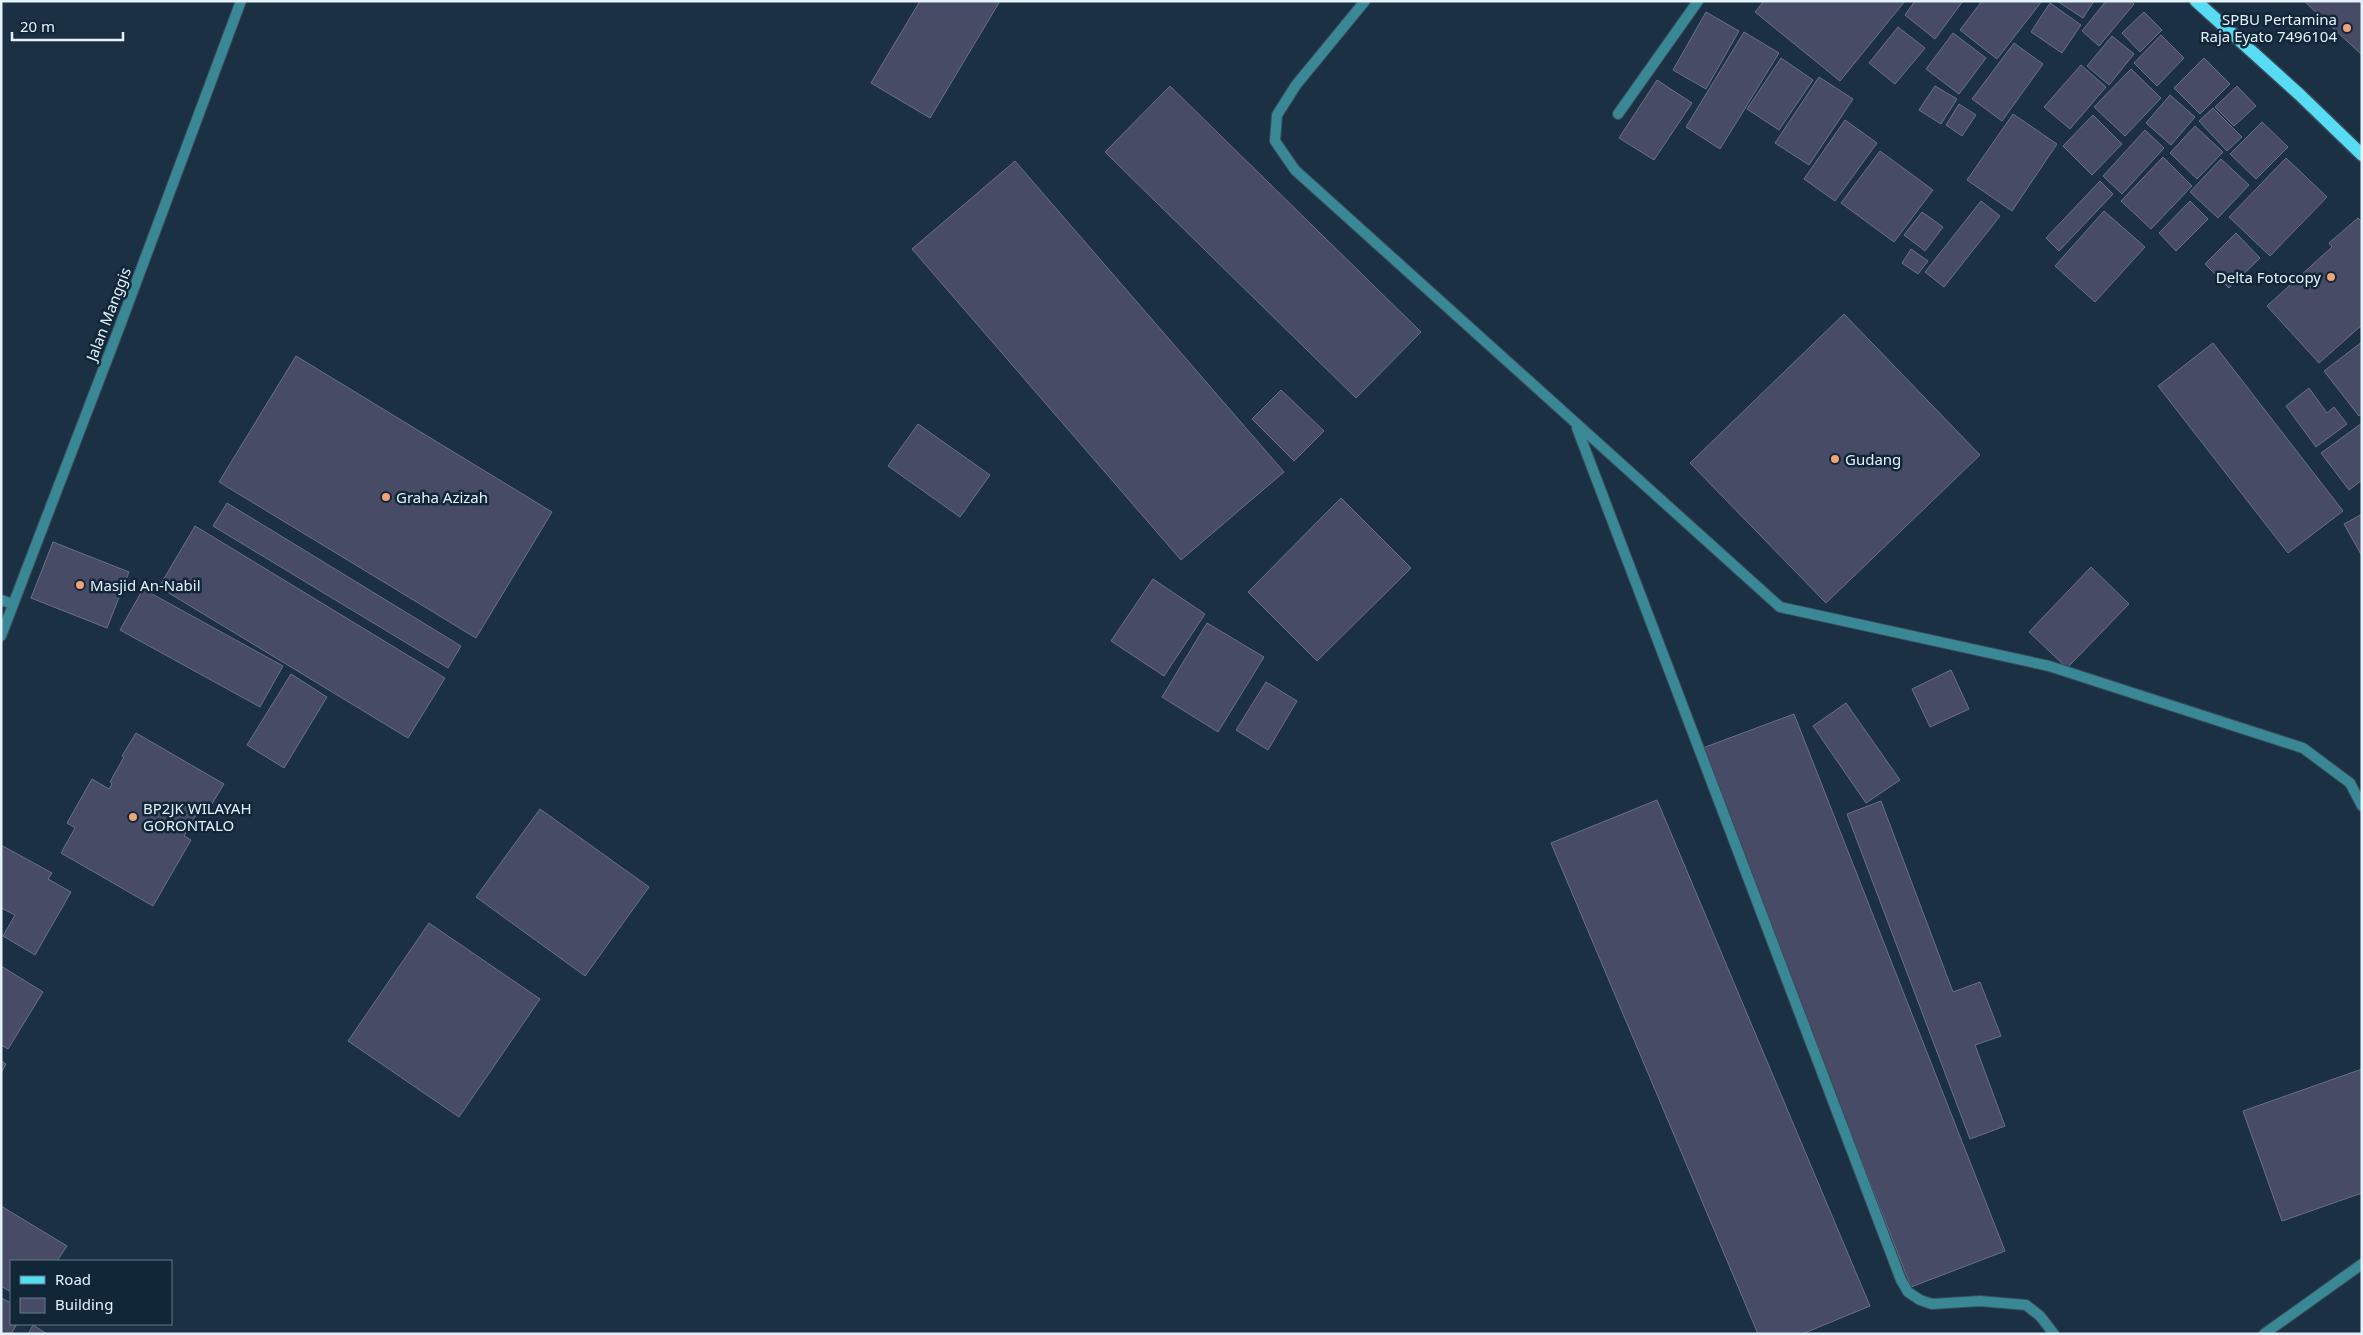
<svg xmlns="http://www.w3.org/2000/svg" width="2363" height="1335" font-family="'Noto Sans',sans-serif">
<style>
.building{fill:#474b65;stroke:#6b6f8b}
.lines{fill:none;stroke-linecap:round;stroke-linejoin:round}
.service-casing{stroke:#374c5d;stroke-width:12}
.minor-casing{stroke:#374c5d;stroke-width:12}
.tertiary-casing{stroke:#374c5d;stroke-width:12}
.primary-casing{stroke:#374c5d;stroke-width:15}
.service{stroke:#3a8896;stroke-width:10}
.minor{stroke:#3a8896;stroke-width:10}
.tertiary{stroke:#3a8896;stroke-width:10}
.primary{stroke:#58dcf3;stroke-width:12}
.poi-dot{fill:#efa377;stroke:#112738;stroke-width:2}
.labels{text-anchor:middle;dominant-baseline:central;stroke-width:5;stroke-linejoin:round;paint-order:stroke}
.poi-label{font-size:15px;fill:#e4f2fe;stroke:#112738;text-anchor:start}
.street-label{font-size:15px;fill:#e4f2fe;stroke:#112738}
</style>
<rect width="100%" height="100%" fill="#1b3143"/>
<g class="building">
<path d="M920 1H1000L930 118 871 83Z"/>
<path d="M1764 1H1905L1840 81 1755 12Z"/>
<path d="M1915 1H1963L1935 39 1905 15Z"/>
<path d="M1982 1H2042L1997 59 1960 30Z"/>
<path d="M2057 1H2094L2083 18Z"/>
<path d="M2106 1H2131L2134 4 2099 46 2082 31Z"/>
<path d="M2304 1H2362V55Z"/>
<path d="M2050 3 2081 25 2062 53 2031 32Z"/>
<path d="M1706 12 1739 31 1706 89 1673 70Z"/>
<path d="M2144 12 2162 30 2140 52 2122 33Z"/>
<path d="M1898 27 1925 48 1895 84 1869 63Z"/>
<path d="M1744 32 1779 53 1720 149 1686 127Z"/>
<path d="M1953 33 1986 58 1959 94 1926 69Z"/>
<path d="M2161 35 2184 58 2157 86 2134 63Z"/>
<path d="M2112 36 2134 54 2109 85 2087 66Z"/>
<path d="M2014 43 2043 64 2002 121 1972 99Z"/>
<path d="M1781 58 1813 80 1779 130 1747 109Z"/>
<path d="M2204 58 2230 84 2200 114 2174 88Z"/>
<path d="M2081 65 2106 87 2070 129 2044 107Z"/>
<path d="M2131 69 2161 98 2125 136 2094 107Z"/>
<path d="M1819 77 1853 99 1809 165 1775 143Z"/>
<path d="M1657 80 1692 103 1654 160 1619 138Z"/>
<path d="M1170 86 1421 332 1356 398 1105 152Z"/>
<path d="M1935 86 1957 99 1941 124 1919 110Z"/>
<path d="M2237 86 2256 106 2234 126 2215 107Z"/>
<path d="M2170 95 2195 117 2171 145 2146 123Z"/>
<path d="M1959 104 1976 115 1962 136 1946 125Z"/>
<path d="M2213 108 2242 137 2227 151 2199 121Z"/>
<path d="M2013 114 2057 144 2012 211 1967 180Z"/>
<path d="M2093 115 2122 144 2092 175 2063 146Z"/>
<path d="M1845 120 1877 143 1835 201 1804 179Z"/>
<path d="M2262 122 2288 147 2256 179 2230 154Z"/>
<path d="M2195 126 2223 152 2197 179 2170 153Z"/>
<path d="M2145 130 2164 148 2122 194 2103 176Z"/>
<path d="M1880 151 1933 190 1894 242 1841 203Z"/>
<path d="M2163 157 2192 186 2151 229 2121 201Z"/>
<path d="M2286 158 2327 197 2270 256 2229 217Z"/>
<path d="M2221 159 2249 185 2218 218 2190 192Z"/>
<path d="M1015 161 1284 472 1181 560 912 249Z"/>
<path d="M2100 181 2113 194 2059 251 2046 238Z"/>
<path d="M1981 201 2000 216 1944 287 1925 272Z"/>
<path d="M2190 201 2208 219 2176 251 2159 233Z"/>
<path d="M2104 211 2145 247 2095 302 2055 266Z"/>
<path d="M1922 212 1943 227 1925 251 1904 235Z"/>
<path d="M2358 218 2362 222V325L2319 363 2267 306 2332 247 2329 243Z"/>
<path d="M2236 233 2260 258 2229 288 2205 264Z"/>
<path d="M1911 249 1928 261 1918 274 1902 263Z"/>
<path d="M1844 314 1980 455 1826 603 1690 463Z"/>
<path d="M2362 342V414L2359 416 2324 371Z"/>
<path d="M2213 343 2343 511 2288 553 2158 386Z"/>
<path d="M296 356 552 512 476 638 219 482Z"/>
<path d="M2309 388 2327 413 2334 407 2347 424 2316 447 2286 406Z"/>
<path d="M1281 390 1324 431 1294 461 1252 419Z"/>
<path d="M2362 423V480L2349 490 2321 453Z"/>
<path d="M918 424 990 475 960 517 888 466Z"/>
<path d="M1341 498 1411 568 1317 661 1248 592Z"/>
<path d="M227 503 461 646 448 668 213 526Z"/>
<path d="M2362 514V556L2344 524Z"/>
<path d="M195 526 445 678 408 738 159 587Z"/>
<path d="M53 542 129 572 107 628 31 598Z"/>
<path d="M2091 567 2129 604 2067 668 2029 632Z"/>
<path d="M1153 579 1205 614 1164 676 1111 641Z"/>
<path d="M143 589 283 666 260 707 120 630Z"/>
<path d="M1207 623 1264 657 1218 732 1162 697Z"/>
<path d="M1951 670 1969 709 1930 727 1912 689Z"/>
<path d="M291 674 327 697 284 768 247 745Z"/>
<path d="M1266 682 1297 701 1268 750 1236 730Z"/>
<path d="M1846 703 1900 780 1866 803 1813 726Z"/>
<path d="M1794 714 2005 1251 1911 1287 1700 749Z"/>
<path d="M136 733 224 784 210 807 200 801 196 809 199 810 184 836 191 840 153 906 61 853 75 828 67 823 92 779 109 789 112 784 110 782 124 757 122 756Z"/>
<path d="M1657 800 1870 1306 1802 1334H1758L1551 843Z"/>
<path d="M1881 801 1953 992 1980 982 2001 1036 1975 1045 2005 1126 1970 1139 1847 814Z"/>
<path d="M540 809 649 887 585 976 476 897Z"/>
<path d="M1 845 52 873 48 879 71 892 35 955 3 936 15 915 1 908Z"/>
<path d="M429 923 540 999 459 1117 348 1041Z"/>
<path d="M1 966 43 992 8 1049 1 1045Z"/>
<path d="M1 1061 6 1064 1 1073Z"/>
<path d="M2362 1069V1193L2282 1221 2243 1111Z"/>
<path d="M1 1206 67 1246 57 1261H11V1292L1 1286Z"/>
<path d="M1 1298 11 1303V1324H17L11 1334H1Z"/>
<path d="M33 1325 47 1334H28Z"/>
</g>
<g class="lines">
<defs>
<g id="service">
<path d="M1365 1 1296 85 1277 115 1275 141 1295 170 1780 607 2049 666 2303 748 2350 783 2362 806"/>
<path d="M1577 428 1901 1280 1908 1292 1920 1300 1932 1304 1980 1301 2026 1305 2040 1316 2054 1334"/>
<path d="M2264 1334 2362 1264"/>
</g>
<g id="minor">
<path d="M1618 114 1698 1"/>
<path d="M1 600 13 604"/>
</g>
<path id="tertiary" d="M1 636 118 331 241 1"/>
<path id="primary" d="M2196 1 2300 95 2362 155"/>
</defs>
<use href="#service" class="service-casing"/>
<use href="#minor" class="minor-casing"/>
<use href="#tertiary" class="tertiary-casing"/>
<use href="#primary" class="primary-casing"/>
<use href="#service" class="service"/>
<use href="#minor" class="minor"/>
<use href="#tertiary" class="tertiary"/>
<use href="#primary" class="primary"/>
</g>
<g class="poi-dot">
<circle cx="2347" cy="28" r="5"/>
<circle cx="2331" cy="277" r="5"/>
<circle cx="1835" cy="459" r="5"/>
<circle cx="386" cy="497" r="5"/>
<circle cx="80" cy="585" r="5"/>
<circle cx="133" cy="817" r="5"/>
</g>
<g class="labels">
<g class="poi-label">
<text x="2337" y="19" text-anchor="end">SPBU Pertamina<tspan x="2337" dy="17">Raja Eyato 7496104</tspan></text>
<text x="2321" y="277" text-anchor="end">Delta Fotocopy</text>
<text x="1845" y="459">Gudang</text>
<text x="396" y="497">Graha Azizah</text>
<text x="90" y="585">Masjid An-Nabil</text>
<text x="143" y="808">BP2JK WILAYAH<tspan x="143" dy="17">GORONTALO</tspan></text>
</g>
<g class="street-label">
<text transform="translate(108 314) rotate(-69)">Jalan Manggis</text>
</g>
</g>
<rect width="2363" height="1335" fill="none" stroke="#e4f2fe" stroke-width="5"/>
<rect x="10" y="1260" width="162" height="65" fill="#112738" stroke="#657887"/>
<rect x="20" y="1276" width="25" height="8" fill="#58dcf3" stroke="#657887"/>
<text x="55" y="1285" font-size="15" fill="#e4f2fe">Road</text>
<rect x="20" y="1298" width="25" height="15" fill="#474b65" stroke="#657887"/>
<text x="55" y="1310" font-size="15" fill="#e4f2fe">Building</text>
<path d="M12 32v8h111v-8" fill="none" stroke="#e4f2fe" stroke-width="2.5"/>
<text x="20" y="32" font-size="15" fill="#e4f2fe" stroke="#112738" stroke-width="4" paint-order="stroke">20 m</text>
</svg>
